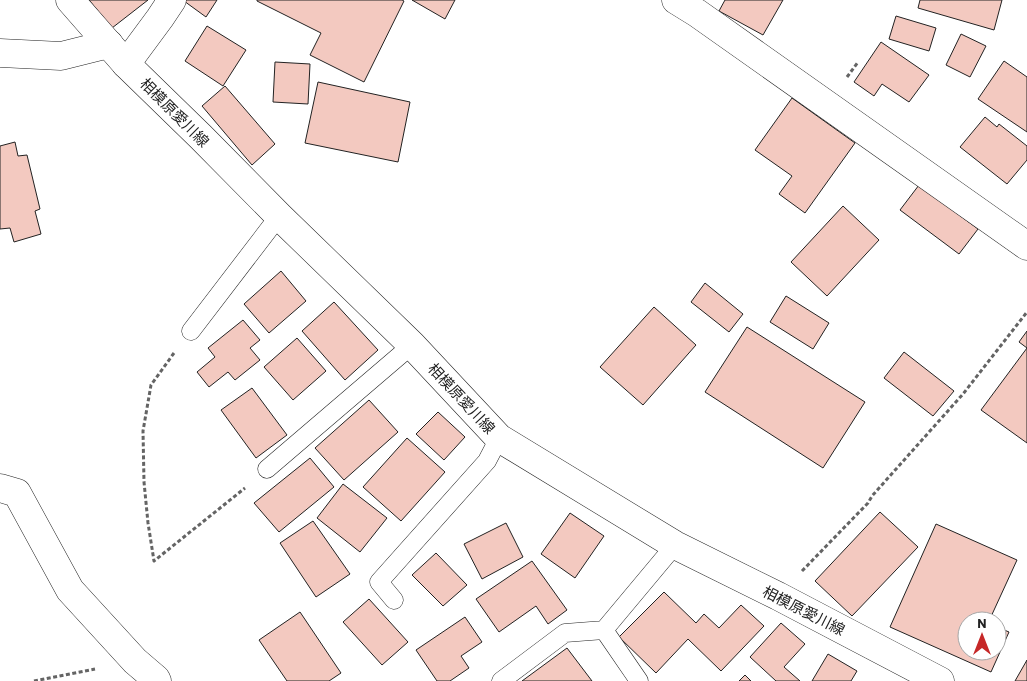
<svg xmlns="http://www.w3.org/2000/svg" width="1027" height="681" font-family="Barlow,'Noto Sans JP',sans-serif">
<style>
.building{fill:#f3c9c0;stroke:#222}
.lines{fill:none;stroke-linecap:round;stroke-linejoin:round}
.service-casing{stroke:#222;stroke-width:19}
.minor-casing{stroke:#222;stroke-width:29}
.tertiary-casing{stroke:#222;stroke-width:29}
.primary-casing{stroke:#222;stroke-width:29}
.path{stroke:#646464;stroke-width:3;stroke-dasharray:4 2.5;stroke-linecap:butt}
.service{stroke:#fff;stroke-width:18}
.minor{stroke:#fff;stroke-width:28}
.tertiary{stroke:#fff;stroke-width:28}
.primary{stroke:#fff;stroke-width:28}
.labels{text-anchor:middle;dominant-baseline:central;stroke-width:4;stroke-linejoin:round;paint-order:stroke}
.street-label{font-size:15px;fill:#222;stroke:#fff}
</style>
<rect width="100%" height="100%" fill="#fff"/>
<g class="building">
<path d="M89 0H148L112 28Z"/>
<path d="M184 0H217L206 17 184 1Z"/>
<path d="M257 0H402L404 1 364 82 310 55 321 33 257 1Z"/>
<path d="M412 0H455L445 19Z"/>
<path d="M725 0H783L763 35 719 11Z"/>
<path d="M920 0H1002L994 30 918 8Z"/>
<path d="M896 16 936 28 929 51 889 39Z"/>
<path d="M207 26 246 50 223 86 185 61Z"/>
<path d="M961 34 986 46 970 77 946 65Z"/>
<path d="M881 42 929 75 909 102 882 84 874 96 854 82Z"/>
<path d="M1004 61 1027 77V132L978 99Z"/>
<path d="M275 62 310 64 308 104 273 102Z"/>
<path d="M318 82 410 102 398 162 305 143Z"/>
<path d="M225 86 275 144 252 165 202 106Z"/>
<path d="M792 98 855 143 805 213 779 194 792 176 755 150Z"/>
<path d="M985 117 997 127 999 124 1027 146V160L1007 184 960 147Z"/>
<path d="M15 142 18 156 27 155 40 209 35 211 41 234 14 242 10 228 0 229V146Z"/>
<path d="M919 185 978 229 959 254 900 210Z"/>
<path d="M843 206 879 240 827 296 791 262Z"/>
<path d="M281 271 306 301 269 333 244 304Z"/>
<path d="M705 283 743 314 729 332 691 302Z"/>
<path d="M786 296 829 323 813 349 770 322Z"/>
<path d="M334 302 378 350 345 380 302 331Z"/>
<path d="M654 307 696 345 643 405 600 367Z"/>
<path d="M243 320 260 340 250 348 260 360 235 380 228 372 209 387 197 372 215 357 208 348Z"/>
<path d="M747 327 865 402 823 468 705 392Z"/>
<path d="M1027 331V443L981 410 1027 348 1019 342Z"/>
<path d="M297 338 326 371 293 400 264 367Z"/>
<path d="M904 352 954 391 933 416 884 378Z"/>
<path d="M252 388 287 435 256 458 221 410Z"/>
<path d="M369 400 398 432 344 480 315 448Z"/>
<path d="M438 412 465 437 444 460 416 434Z"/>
<path d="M407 438 445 472 401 521 363 487Z"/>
<path d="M310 458 334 487 279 532 254 503Z"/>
<path d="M343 484 387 518 360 552 317 518Z"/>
<path d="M880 512 918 547 852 616 815 581Z"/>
<path d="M570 513 604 536 575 578 541 554Z"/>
<path d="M313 521 350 574 316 597 280 543Z"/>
<path d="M506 523 523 557 482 579 464 544Z"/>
<path d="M936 524 1017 560 989 621H967V651H997V627L1009 632 991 672 890 627Z"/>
<path d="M436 553 467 585 443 606 412 575Z"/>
<path d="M532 561 567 610 548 624 536 606 499 632 476 599Z"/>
<path d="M664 592 696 623 704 614 719 628 741 605 764 626 721 671 688 639 656 673 619 637Z"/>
<path d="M369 599 408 642 382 665 343 622Z"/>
<path d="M300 612 341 673 329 681H287L259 640Z"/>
<path d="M465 617 482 642 461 656 469 668 450 681H437L416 650Z"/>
<path d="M781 623 805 644 784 667 800 681H776L750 657Z"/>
<path d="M567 648 592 681H522Z"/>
<path d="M828 654 857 671 851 681H812Z"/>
<path d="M1027 660V681H1015Z"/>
<path d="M745 675 751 681H739Z"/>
</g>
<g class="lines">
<defs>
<g id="service">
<path d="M191 331 279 216"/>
<path d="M267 469 412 345"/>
<path d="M394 600 379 582 487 461 499 438"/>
<path d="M604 630 639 681"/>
<path d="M501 681 565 633 604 630 675 545"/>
</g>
<g id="minor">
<path d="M676 0 697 13 1027 246"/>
<path d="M126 64 160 18 172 0"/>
<path d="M0 488 17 493 70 590 135 661 156 679 157 681"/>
</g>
<path id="tertiary" d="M0 53 61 56 109 44"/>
<path id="primary" d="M70 0 126 64 201 137 279 216 412 345 499 438 675 545 778 596 940 681"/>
</defs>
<use href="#service" class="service-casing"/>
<use href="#minor" class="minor-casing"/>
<use href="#tertiary" class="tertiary-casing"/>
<use href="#primary" class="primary-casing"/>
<g class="path">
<path d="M847 77 858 62"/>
<path d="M174 353 151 385 143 431 144 482 148 523 154 561 245 488"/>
<path d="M802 571 868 503 872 496 963 394 1027 312"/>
<path d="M34 681 95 669"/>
</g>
<use href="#service" class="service"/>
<use href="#minor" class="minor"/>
<use href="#tertiary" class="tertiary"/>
<use href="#primary" class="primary"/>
</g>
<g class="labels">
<g class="street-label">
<text transform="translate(175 112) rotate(45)">相模原愛川線</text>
<text transform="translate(462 398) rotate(47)">相模原愛川線</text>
<text transform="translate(804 610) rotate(27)">相模原愛川線</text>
</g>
</g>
<g transform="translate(982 636)"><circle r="24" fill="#ffffff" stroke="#a7a7a7"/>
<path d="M0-4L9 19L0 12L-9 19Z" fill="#c62828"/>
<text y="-8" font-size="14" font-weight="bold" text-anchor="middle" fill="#222222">N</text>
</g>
</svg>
